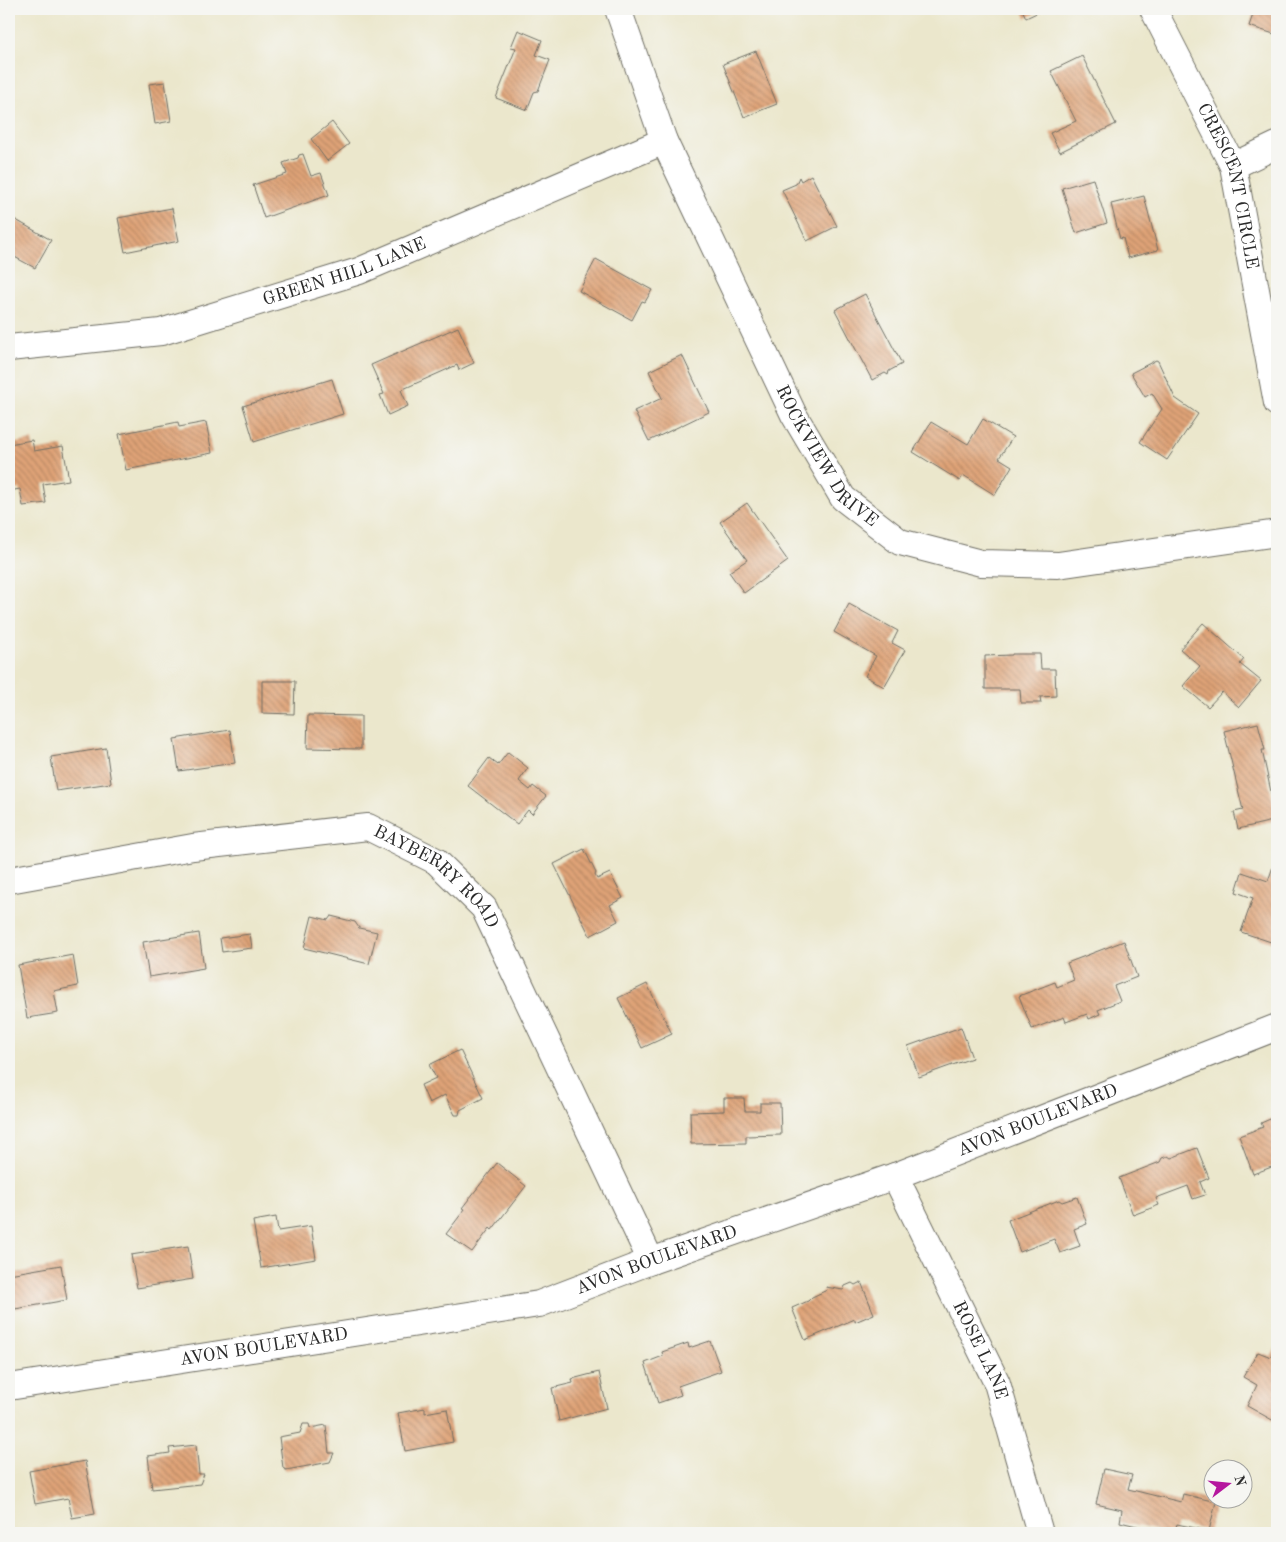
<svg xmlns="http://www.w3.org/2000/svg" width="1286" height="1542" font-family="'Old Standard TT',serif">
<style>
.building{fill:url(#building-back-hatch)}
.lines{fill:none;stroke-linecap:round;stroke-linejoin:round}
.street-casing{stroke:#6e6d63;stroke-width:28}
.street{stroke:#fff;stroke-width:26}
.labels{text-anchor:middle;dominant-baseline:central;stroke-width:4;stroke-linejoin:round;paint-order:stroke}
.street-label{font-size:18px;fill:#2b2b2b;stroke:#f6f6f2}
</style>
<defs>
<pattern id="building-back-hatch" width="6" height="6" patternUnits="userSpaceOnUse" patternTransform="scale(1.25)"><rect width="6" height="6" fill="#dfa377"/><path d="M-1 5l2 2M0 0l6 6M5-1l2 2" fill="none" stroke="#b58562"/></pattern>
</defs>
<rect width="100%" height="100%" fill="#f6f6f2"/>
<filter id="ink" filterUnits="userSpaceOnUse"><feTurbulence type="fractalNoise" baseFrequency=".02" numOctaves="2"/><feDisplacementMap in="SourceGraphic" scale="10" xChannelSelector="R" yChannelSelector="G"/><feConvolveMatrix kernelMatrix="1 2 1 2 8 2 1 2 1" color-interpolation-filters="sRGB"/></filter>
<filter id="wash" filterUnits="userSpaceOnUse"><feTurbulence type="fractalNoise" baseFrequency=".0096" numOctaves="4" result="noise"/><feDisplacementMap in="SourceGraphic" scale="20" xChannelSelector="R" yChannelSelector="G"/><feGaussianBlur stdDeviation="1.12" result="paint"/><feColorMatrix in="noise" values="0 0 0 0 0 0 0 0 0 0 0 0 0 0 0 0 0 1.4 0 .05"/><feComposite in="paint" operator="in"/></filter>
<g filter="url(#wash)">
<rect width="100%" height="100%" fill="#ebe7cc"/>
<g id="blocks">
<g class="building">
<path d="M1022 9H1045L1026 18Z"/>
<path d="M1255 9H1277V35L1249 26Z"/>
<path d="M518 30 542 40 536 55 550 60 538 91 534 92 527 110 496 98 516 48 511 47Z"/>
<path d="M756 51 777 104 744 117 723 64Z"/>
<path d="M1082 56 1116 124 1060 152 1050 133 1076 121 1051 71Z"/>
<path d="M165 82 171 121 155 124 149 84Z"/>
<path d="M332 122 349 144 327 161 311 139Z"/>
<path d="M303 154 311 176 321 173 329 195 264 218 253 185 287 174 283 163 298 158 299 155Z"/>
<path d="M811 175 837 226 807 241 782 190 796 184 799 177 801 181Z"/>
<path d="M1093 179 1107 223 1076 233 1062 188Z"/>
<path d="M1144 196 1158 250 1128 258 1123 238 1120 239 1111 204Z"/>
<path d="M172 208 179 241 125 252 118 218Z"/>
<path d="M9 216 51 240 35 268 9 254Z"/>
<path d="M596 259 652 290 645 302 642 301 632 320 579 291Z"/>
<path d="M865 294 902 364 889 371 888 375 885 373 872 380 835 310Z"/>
<path d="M458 327 474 363 459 370 457 365 401 390 408 406 388 415 380 395 384 394 371 365Z"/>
<path d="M682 355 709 412 649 441 634 411 662 398 649 371Z"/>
<path d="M1156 360 1158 361 1175 398 1198 414 1167 460 1140 442 1162 409 1152 393 1145 397 1131 373Z"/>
<path d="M332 379 343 414 254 442 243 406Z"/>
<path d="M983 419 1013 437 999 458 1012 466 995 495 963 475 960 481 913 452 931 422 968 444Z"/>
<path d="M178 422 179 427 206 422 212 453 126 470 119 434Z"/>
<path d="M32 440 34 451 63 446 69 480 43 484 46 503 23 506 20 489 9 491V444Z"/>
<path d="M747 503 788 561 744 593 729 572 747 560 720 522Z"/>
<path d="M849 604 898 631 892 643 905 650 884 687 865 676 876 656 834 632Z"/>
<path d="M1203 623 1244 659 1240 664 1261 681 1239 707 1222 692 1208 707 1183 686 1200 666 1180 649Z"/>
<path d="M1012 654H1040L1041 669H1055L1056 696 1040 697 1041 703H1021L1020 689H985V656L1012 655Z"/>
<path d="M262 681H295L294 714 262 713Z"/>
<path d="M308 715 361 716V749L307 748Z"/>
<path d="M1258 723 1265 750H1262L1277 820 1238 829 1234 812 1243 810 1224 731Z"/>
<path d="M230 730 235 763 179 771 174 739Z"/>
<path d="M106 748 111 783 56 791 51 757Z"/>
<path d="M508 752 528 768 519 781 530 790 533 786 546 796 532 814 528 810 517 824 468 786 489 758 498 765Z"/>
<path d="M584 849 596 873 595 875 597 879 610 873 623 898 610 905 618 921 590 936 554 864Z"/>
<path d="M1276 858H1277V933L1274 943 1241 932 1253 898 1236 892 1242 872 1268 881Z"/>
<path d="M312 916 328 920 331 916 355 922 359 928 377 932 369 964 304 948Z"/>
<path d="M199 933 204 968 149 977 143 942Z"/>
<path d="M250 934 252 948 222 952 220 938Z"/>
<path d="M1124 941 1137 977 1114 986 1120 1001 1098 1010 1100 1014 1089 1019 1087 1014 1066 1022 1064 1017 1032 1029 1019 996 1055 982 1057 987 1074 980 1067 963Z"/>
<path d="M73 955 78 986 54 991 58 1013 27 1018 18 965Z"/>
<path d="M647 984 672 1034 642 1048 618 998Z"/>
<path d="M961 1027 972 1058 919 1077 908 1046Z"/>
<path d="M460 1050 483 1098 460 1110 459 1115H455L445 1095 429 1103 421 1085 436 1078 429 1065Z"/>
<path d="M724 1098H744L745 1111H760V1103H780L781 1135 746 1136V1143L691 1144 690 1112 724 1111Z"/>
<path d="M1277 1116V1165L1253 1174 1239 1136 1263 1127 1261 1123Z"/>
<path d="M1197 1148 1209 1178 1200 1182 1205 1195 1193 1199 1188 1186 1156 1198 1159 1205 1133 1215 1119 1178 1160 1162 1162 1158 1168 1156 1171 1158Z"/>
<path d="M497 1163 526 1186 492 1230 490 1228 472 1252 446 1234 465 1209 462 1208Z"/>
<path d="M1077 1197 1087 1224 1074 1229 1080 1246 1060 1253 1054 1239 1020 1252 1008 1220 1059 1200 1062 1202Z"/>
<path d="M276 1217 278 1231 311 1226 316 1259 261 1268 253 1221Z"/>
<path d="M188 1246 193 1279 137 1288 131 1255Z"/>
<path d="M61 1265 67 1300 15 1309 9 1274Z"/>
<path d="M861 1282 874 1314 855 1322V1319L805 1340 792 1308 808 1301 812 1297 827 1290 826 1287 843 1290 845 1286 852 1283 855 1285Z"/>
<path d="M710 1341 721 1371 678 1386 681 1395 658 1403 645 1363 663 1356 662 1352 688 1343 689 1348Z"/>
<path d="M1277 1346V1415L1274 1421 1247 1406 1257 1385 1243 1377 1258 1352 1271 1357Z"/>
<path d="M599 1372 607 1408 559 1421 552 1388 573 1383 572 1379Z"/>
<path d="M425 1408V1413L447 1409 453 1442 405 1451 398 1413Z"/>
<path d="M303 1424H309L310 1428 326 1425 329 1453H334L330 1462 286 1470 283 1468 279 1437 300 1433Z"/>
<path d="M196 1445 199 1474H204L200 1484 152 1489 148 1456 170 1453 169 1448Z"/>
<path d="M85 1461 95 1514 72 1518 68 1498 35 1504 29 1471Z"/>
<path d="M1104 1469 1132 1475 1128 1489 1181 1502 1183 1494 1216 1502 1209 1531 1177 1524 1174 1533H1166L1120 1522 1122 1510 1096 1504Z"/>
</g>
</g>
</g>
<g filter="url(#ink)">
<use href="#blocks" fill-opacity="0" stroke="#6e6d63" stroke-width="1"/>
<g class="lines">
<defs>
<g id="street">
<path id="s1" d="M618 9 664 141 794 415 843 498 900 542 981 563 1058 565 1277 533"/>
<path id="s2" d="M1153 9 1233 166 1277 403"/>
<path d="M1233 166 1277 145"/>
<path id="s3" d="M9 348 161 332 359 271 664 141"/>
<path id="s4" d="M9 880 193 847 368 827 436 861 484 908 651 1261"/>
<path id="s5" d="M895 1176 997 1383 1040 1533"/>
<path id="s6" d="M9 1387 539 1304 651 1261 895 1176 1277 1027"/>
</g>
</defs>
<use href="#street" class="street-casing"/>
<use href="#street" class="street"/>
</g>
</g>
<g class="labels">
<g class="street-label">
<text stroke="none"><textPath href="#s2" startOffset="194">CRESCENT CIRCLE</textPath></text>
<text stroke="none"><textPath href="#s3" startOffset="346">GREEN HILL LANE</textPath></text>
<text stroke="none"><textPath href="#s1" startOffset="496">ROCKVIEW DRIVE</textPath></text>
<text stroke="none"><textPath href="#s4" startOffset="449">BAYBERRY ROAD</textPath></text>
<text stroke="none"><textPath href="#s6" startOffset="1068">AVON BOULEVARD</textPath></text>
<text stroke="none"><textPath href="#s6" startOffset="662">AVON BOULEVARD</textPath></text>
<text stroke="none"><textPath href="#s6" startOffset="258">AVON BOULEVARD</textPath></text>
<text stroke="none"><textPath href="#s5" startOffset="194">ROSE LANE</textPath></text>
</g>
</g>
<rect width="1286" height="1542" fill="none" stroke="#f6f6f2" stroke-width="30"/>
<g transform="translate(1228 1484) rotate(74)"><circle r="24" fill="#f6f6f2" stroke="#a5a5a2"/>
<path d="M0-4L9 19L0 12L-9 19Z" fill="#b5179e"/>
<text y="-8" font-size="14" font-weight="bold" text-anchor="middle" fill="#2b2b2b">N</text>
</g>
</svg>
